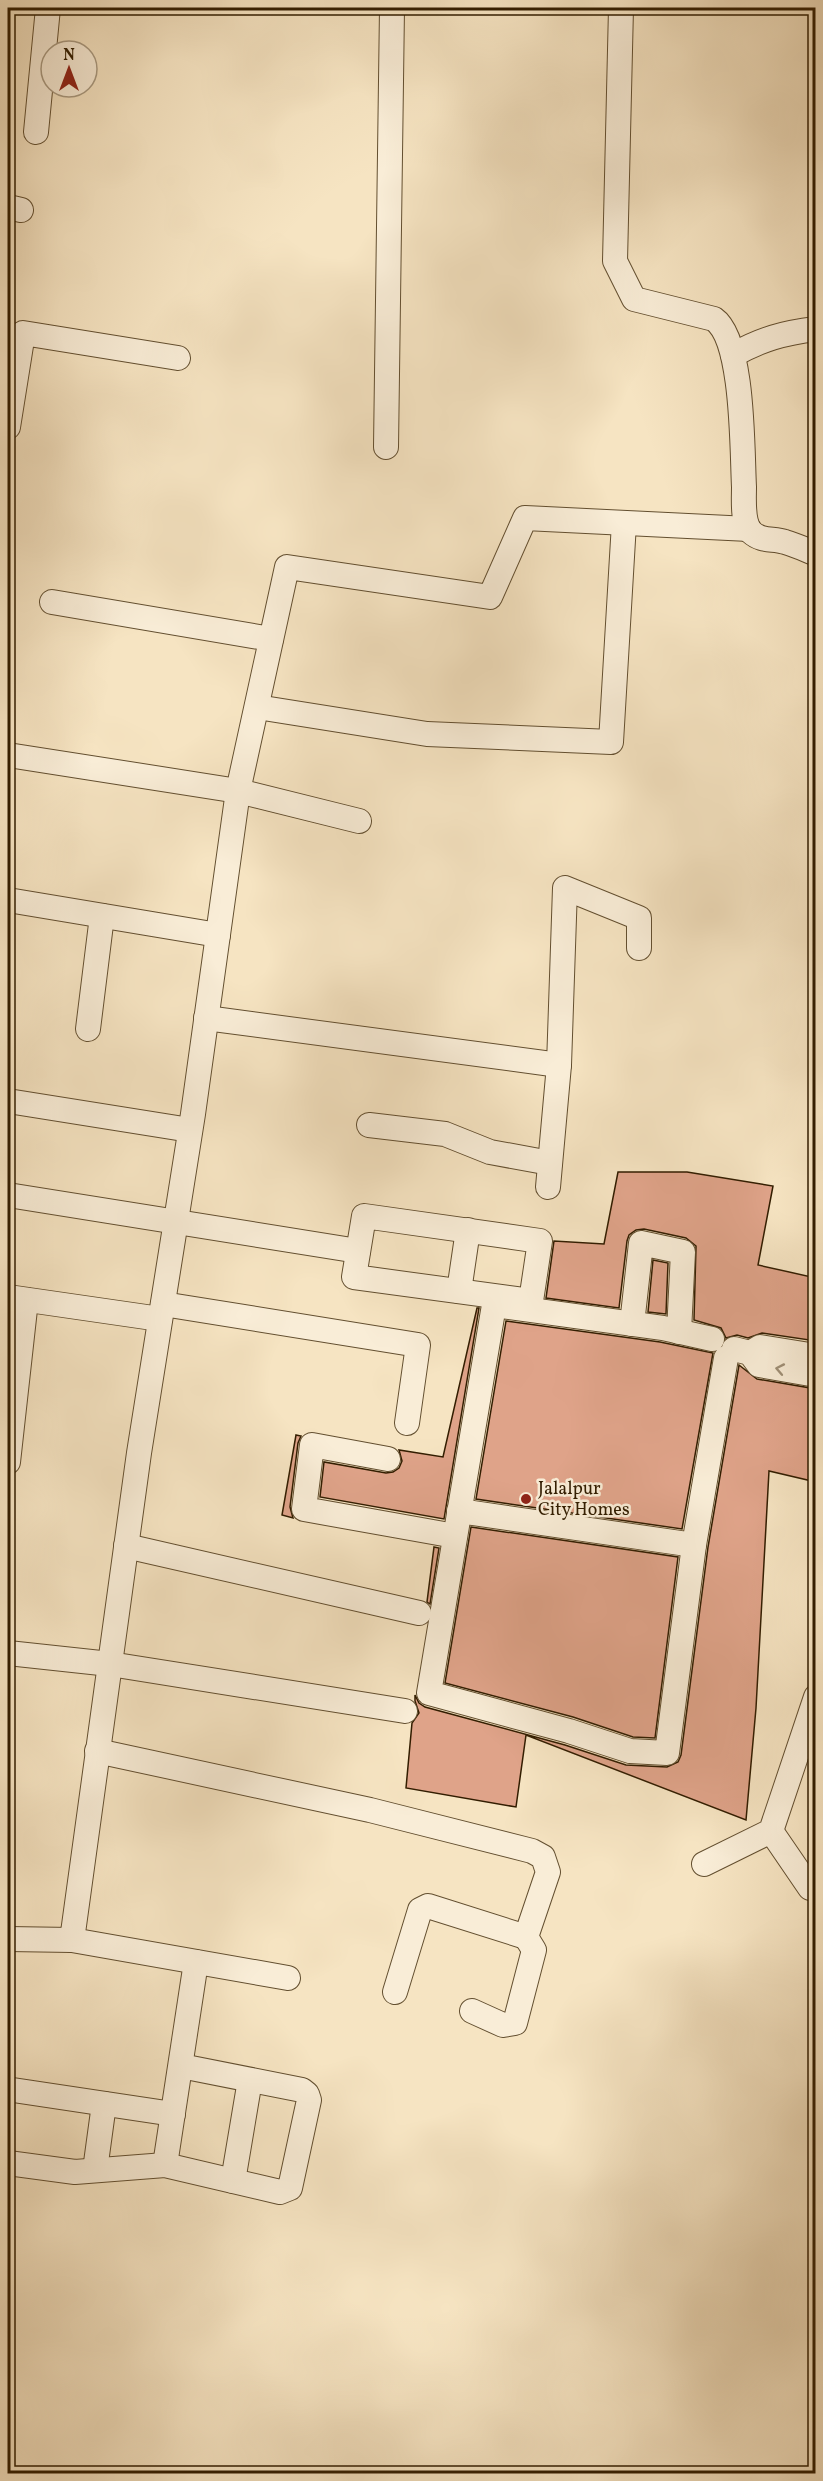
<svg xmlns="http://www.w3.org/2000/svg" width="823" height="2481" font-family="Vollkorn,serif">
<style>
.building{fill:#dfa389;stroke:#321d00;stroke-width:1.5}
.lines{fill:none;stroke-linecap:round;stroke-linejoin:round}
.minor-casing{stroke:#634f30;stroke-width:26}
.minor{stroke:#f9edd7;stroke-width:24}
.oneway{stroke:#9f8f76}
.poi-dot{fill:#8f2418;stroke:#f9edd7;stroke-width:2}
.labels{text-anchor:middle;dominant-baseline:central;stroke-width:5;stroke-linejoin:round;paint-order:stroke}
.poi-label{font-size:18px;fill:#321d00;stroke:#f9edd7;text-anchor:start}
</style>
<rect width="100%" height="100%" fill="#f6e4c2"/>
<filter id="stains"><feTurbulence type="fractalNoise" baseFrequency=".00333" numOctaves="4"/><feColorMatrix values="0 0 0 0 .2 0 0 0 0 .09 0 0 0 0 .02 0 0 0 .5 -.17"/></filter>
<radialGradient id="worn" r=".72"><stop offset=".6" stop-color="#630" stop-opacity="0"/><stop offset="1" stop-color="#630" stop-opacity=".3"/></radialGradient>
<g class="building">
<path d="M618 1172H687L773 1186 758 1265 816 1278V1341L762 1333 748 1338 737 1335 726 1338 721 1328 694 1320 696 1246 686 1238 644 1229 636 1230 629 1235 627 1241 619 1308 546 1298 554 1241 604 1244Z"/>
<path d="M653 1260 668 1263 666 1314 648 1312Z"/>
<path d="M477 1308H479L444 1519 320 1497 324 1462 386 1473 393 1472 399 1468 402 1461 399 1450 443 1457Z"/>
<path d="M506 1321 660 1342 713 1353 682 1529 476 1499Z"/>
<path d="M739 1365 757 1379 816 1389V1482L769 1471 756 1708 746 1820 526 1735 516 1807 406 1788 412 1723 419 1713 415 1701V1695L419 1703 425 1707 565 1745 626 1765 667 1767 678 1762 681 1755 708 1547Z"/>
<path d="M296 1435 301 1436 298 1443 290 1507 293 1518 282 1515Z"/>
<path d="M471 1527 678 1557 655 1738 633 1737 573 1717 445 1683Z"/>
<path d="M434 1547 439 1548 430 1604 427 1602Z"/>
</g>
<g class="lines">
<defs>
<g id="minor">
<path d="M621 8 615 261 634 299 714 319C744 340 742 451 744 487 744 500 742 522 751 532 762 542 773 538 785 542 796 545 806 550 816 554"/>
<path d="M36 132 48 8"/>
<path d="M8 207 21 210"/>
<path d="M733 355C762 339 783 333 816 329"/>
<path d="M8 427 23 333 178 358"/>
<path d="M386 447 392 8"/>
<path d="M52 602 271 639"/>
<path d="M257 707 427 734 611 742 624 523"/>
<path d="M8 755 238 791 359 821"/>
<path d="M8 900 218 935"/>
<path d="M206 1018 559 1065"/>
<path d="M88 1029 102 916"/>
<path d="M8 1101 190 1130"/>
<path d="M369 1125 445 1134 490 1152 550 1163"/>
<path d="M548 1187 559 1065 565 888 639 918V948"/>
<path d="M8 1195 358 1251"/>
<path d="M364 1216 540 1241 531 1301 354 1277Z"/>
<path d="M459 1291 468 1230"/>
<path d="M8 1297 160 1319"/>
<path d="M163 1304 418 1345 407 1423"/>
<path d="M632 1324 641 1243 683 1252 679 1332"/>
<path d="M712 1339 663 1328 494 1305 429 1693 569 1731 630 1751 667 1753 694 1545 726 1358"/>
<path d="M734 1349 750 1353 759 1365 816 1375"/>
<path d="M750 1353 760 1347 816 1356"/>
<path d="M388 1459 312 1445 304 1509 455 1536"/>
<path d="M8 1462 26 1300"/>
<path d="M459 1511 694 1545"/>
<path d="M126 1546 419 1613"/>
<path d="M8 1653 110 1664 405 1711"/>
<path d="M97 1751 370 1810 532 1851 543 1857 548 1872 526 1937 534 1950 515 2023 503 2025 472 2011"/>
<path d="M771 1831 810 1888"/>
<path d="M704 1864 771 1831 816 1697"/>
<path d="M8 1939 72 1940 139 1453 193 1114 238 791 287 567 490 597 525 518 749 529"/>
<path d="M72 1940 288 1978"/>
<path d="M395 1992 420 1910 428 1906 526 1937"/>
<path d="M8 2091 13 2090 173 2114"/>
<path d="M8 2163 75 2172 165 2165 280 2192 290 2188 309 2100 307 2094 302 2090 181 2066"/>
<path d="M165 2165 196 1962"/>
<path d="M95 2170 104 2104"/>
<path d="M233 2181 250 2080"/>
</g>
</defs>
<use href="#minor" class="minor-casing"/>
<use href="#minor" class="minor"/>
</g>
<defs><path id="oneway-chevron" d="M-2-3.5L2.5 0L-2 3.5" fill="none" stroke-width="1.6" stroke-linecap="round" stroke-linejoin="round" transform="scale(1.5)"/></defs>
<use class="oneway" href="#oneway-chevron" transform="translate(780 1369) rotate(-169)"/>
<circle class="poi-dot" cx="526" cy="1499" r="6"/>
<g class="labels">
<g class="poi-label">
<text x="538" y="1489">Jalalpur<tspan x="538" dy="21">City Homes</tspan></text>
</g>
</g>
<rect width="823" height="2481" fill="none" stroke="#f6e4c2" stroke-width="30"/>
<rect x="9" y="9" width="805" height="2463" fill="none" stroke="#321d00" stroke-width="3"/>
<rect x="15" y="15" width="793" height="2451" fill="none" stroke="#321d00" stroke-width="1.5"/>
<g transform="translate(69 69)"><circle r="28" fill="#f9edd7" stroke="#a99a81" stroke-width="1.5"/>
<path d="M0-4.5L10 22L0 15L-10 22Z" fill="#8f2418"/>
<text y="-9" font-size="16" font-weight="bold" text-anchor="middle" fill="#321d00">N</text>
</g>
<rect width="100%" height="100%" filter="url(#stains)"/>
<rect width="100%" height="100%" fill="url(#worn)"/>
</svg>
